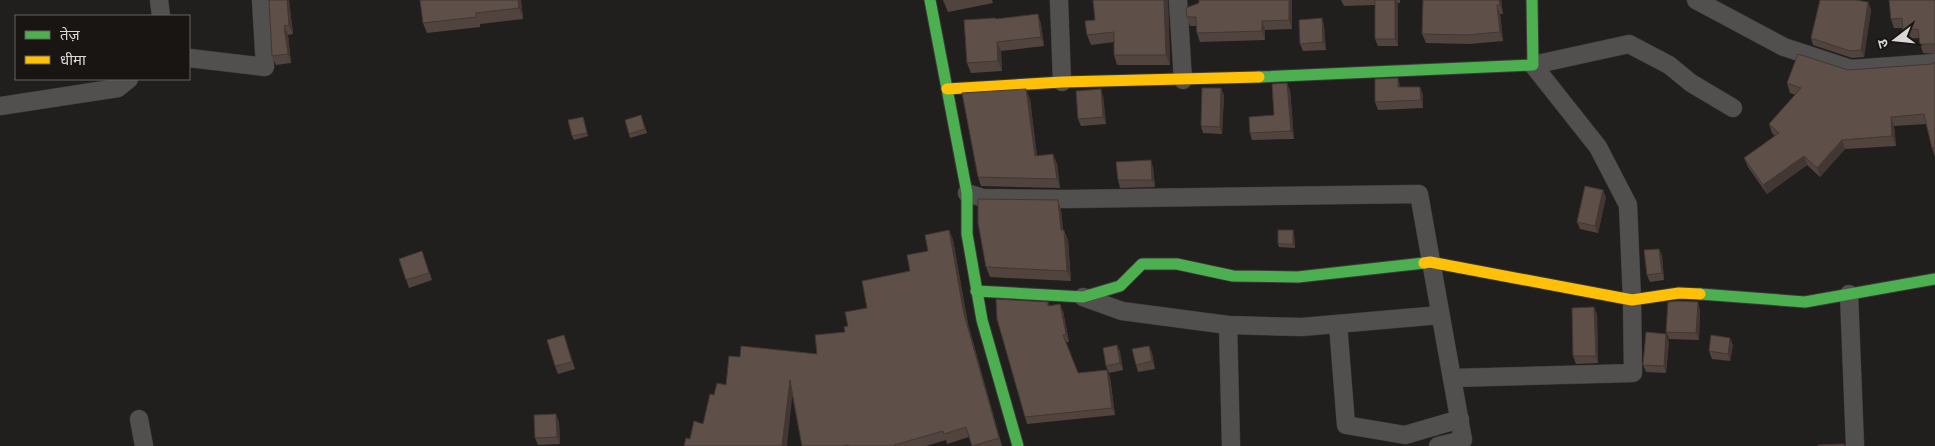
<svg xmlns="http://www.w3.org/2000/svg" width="1935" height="446" font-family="'Sofia Sans Condensed','Noto Sans Devanagari',sans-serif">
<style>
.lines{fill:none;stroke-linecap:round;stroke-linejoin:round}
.street-casing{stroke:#3c3a38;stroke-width:19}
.fast-casing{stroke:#3c3a38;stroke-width:13}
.slow-casing{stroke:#3c3a38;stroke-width:13}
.street{stroke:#51504f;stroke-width:18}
.fast{stroke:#4caf50;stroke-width:11}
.slow{stroke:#ffc107;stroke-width:11}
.wall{fill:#51443e}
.shaded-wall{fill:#423732}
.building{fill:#5e4f48;stroke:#423732}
</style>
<rect width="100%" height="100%" fill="#211f1d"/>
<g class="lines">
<defs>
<g id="street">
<path d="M159 0 161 16"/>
<path d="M1059 0 1062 82"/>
<path d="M1178 0 1183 80"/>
<path d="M1696 0 1784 47 1851 69 1935 63"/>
<path d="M189 58 265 67 261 0"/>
<path d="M0 106 118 88 129 79"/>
<path d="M967 193 983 198 1068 199 1419 194 1463 440 1438 446"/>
<path d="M1849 294 1855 446"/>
<path d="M1083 297 1122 311 1228 325 1302 327 1440 315"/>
<path d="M1338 324 1346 425 1405 435 1460 419"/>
<path d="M1228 325 1231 446"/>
<path d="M1452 378 1633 373 1632 300 1628 205 1598 147 1533 65 1629 44 1669 65 1691 83 1733 108"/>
<path d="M139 419 144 446"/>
</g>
<g id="fast">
<path d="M930 0 967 193V234L982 320 1018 446"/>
<path d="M1259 77 1533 65 1532 0"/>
<path d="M976 291 1083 297 1120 286 1142 264H1177L1233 276 1298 277 1424 263"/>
<path d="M1700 294 1805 302 1935 279"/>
</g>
<g id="slow">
<path d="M947 89 1062 82 1259 77"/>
<path d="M1424 263 1430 262 1632 300 1679 293 1700 294"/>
</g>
</defs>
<use href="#street" class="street-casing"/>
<use href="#fast" class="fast-casing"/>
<use href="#slow" class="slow-casing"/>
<use href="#street" class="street"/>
<use href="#fast" class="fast"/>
<use href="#slow" class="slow"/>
</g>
<g class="wall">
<path d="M289 0 293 34 288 35 291 63 276 65 272 56Z"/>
<path d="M420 0H521L523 19 480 24V27L427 33 423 23Z"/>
<path d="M943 0H992L993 3 948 12Z"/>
<path d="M1093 0H1168L1170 65H1117L1114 55V42L1091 45 1087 35 1095 20Z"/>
<path d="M1292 0V29L1265 30V40L1200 42 1197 33 1196 26H1190L1187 17Z"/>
<path d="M1341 0H1400V3H1398V46H1378L1375 39V5L1344 6Z"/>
<path d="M1501 0 1503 14H1500L1503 41 1469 44 1426 43 1422 34Z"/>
<path d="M1935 0V54L1923 53 1920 44 1919 38 1906 39 1902 28H1894L1891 19Z"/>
<path d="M1868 2 1871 10 1864 57 1852 58 1813 45 1811 38Z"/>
<path d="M1038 14 1041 24 1044 46 1001 51 1002 71 971 73 967 63 996 19Z"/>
<path d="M1322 18 1324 26 1326 50 1303 51 1300 44Z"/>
<path d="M1935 62V157L1932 148 1926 124 1894 126 1896 146 1845 149 1820 177 1807 165 1767 194 1748 167 1744 158 1775 136 1772 133 1769 124 1796 95 1790 93 1787 83 1848 70 1932 64Z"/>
<path d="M1398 78 1400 87 1423 94V108L1378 110 1375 102Z"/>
<path d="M1221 88 1224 96 1222 134 1203 133 1201 126Z"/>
<path d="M1290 90 1294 139 1252 140 1250 133 1274 115Z"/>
<path d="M1103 96 1106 124 1081 126 1078 119Z"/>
<path d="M1030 99 1037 156 1057 163 1060 188 981 186 978 177Z"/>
<path d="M641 115 647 133 630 138 625 120Z"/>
<path d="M583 117 588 136 574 140 572 136Z"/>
<path d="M1153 167 1155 187 1120 188 1118 180Z"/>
<path d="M1606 197 1598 233 1580 229 1577 222Z"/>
<path d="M1058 200 1061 210 1063 230 1068 240 1071 281 990 277 986 267Z"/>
<path d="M949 230 953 240 968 324 1002 446H972L969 437 947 444 946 440 926 446H802L792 395 690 439 703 424 714 395 726 385 740 357 817 354 845 332 848 326 867 308 910 271 928 251Z"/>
<path d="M1293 230 1294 234 1295 248 1279 247 1278 244Z"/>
<path d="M1659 249 1662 256 1664 280 1650 282 1647 275Z"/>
<path d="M422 251 432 280 409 288 399 259Z"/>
<path d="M1048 302 1049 306 1063 311 1069 342H1066L1078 373 1107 370 1110 377 1115 415 1027 424 1025 417Z"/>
<path d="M1700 310 1699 340 1669 339 1666 332Z"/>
<path d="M1597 314 1598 363 1576 364 1573 356Z"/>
<path d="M564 335 575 369 558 374 555 366Z"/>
<path d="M1669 341 1666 373 1646 372 1643 365Z"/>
<path d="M1117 345 1120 352 1123 370 1109 373 1106 366Z"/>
<path d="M1733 345 1730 361 1712 359 1709 351Z"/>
<path d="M1149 346 1152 353 1155 369 1138 372 1136 365Z"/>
<path d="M559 422 560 444 538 445 535 438Z"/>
</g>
<g class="shaded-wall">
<path d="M287 0H289L293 34 289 25Z"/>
<path d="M518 0H521L523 19 519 8Z"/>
<path d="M1164 0H1168L1170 65 1166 55Z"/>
<path d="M1289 0H1292V29L1289 20Z"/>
<path d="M1395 0H1397L1398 3V46L1395 39Z"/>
<path d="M1499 0H1501L1503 14 1500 5Z"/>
<path d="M1868 2 1871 10 1864 57 1861 50Z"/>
<path d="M1497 5 1500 14 1503 41 1500 32Z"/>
<path d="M1038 14 1041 24 1044 46 1041 37Z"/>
<path d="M1322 18 1324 26 1326 50 1323 42Z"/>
<path d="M1262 21 1265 30V40L1262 31Z"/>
<path d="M284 26 288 35 291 63 288 54Z"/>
<path d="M997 42 1001 51 1002 71 998 61Z"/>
<path d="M1398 78 1400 86V94L1398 87Z"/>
<path d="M1287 83 1290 90 1294 139 1291 131Z"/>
<path d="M1420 87 1423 94V108L1421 100Z"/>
<path d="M1221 88 1224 96 1222 134 1220 127Z"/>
<path d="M1026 89 1030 99 1038 165 1035 156Z"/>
<path d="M1101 89 1103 96 1106 124 1103 117Z"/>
<path d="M1891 117 1894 126 1896 146 1892 136Z"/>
<path d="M1842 140 1845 149 1820 177 1817 168Z"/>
<path d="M1053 154 1057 163 1060 188 1057 179Z"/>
<path d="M1804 156 1807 165 1767 194 1763 185Z"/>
<path d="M1151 160 1153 167 1155 187 1152 180Z"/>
<path d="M1603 190 1606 197 1598 233 1595 226Z"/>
<path d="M1058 200 1061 210 1064 240 1061 230Z"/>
<path d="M949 230 953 240 968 324 1002 446 999 438 964 314Z"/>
<path d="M1064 230 1068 240 1071 281 1067 271Z"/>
<path d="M1293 230 1294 234 1295 248 1293 244Z"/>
<path d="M1659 249 1662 256 1664 280 1662 273Z"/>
<path d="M1698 302 1700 310 1699 340 1696 333Z"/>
<path d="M1060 304 1063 311 1069 342 1066 334Z"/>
<path d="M1594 307 1597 314 1598 363 1596 356Z"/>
<path d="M1666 334 1669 341 1666 373 1664 366Z"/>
<path d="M1730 338 1733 345 1730 361 1728 354Z"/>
<path d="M1117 345 1120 352 1123 370 1120 363Z"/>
<path d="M1149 346 1152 353 1155 369 1152 361Z"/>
<path d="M1107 370 1110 377 1115 415 1112 408Z"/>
<path d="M790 380 793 390 787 446H782Z"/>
<path d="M556 414 559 422 560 444 557 437Z"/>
</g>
<g class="building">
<path d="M269 0H287L289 25 284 26 288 54 272 56Z"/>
<path d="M420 0H518L519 8 476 13V17L423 23Z"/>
<path d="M1093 0H1164L1166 55H1114V32L1087 35 1085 21 1095 20Z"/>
<path d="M1199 0H1289V20L1262 21V31L1197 33 1196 17H1187L1186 8 1199 3Z"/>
<rect x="1375" y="0" width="20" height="39"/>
<path d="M1423 0H1499L1500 5H1497L1500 32 1466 35 1422 34Z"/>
<path d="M1820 0H1855L1868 2 1861 50 1850 51 1811 38Z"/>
<path d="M1889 0H1935V44H1920L1918 29 1903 30 1902 18 1891 19Z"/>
<path d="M1038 14 1041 37 997 42 998 61 967 63 964 20 995 18 996 19Z"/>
<path d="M1322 18 1323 42 1300 44 1299 20Z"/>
<path d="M1798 54 1848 70 1932 64 1935 62V148H1932L1924 114 1891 117 1892 136 1842 140 1817 168 1804 156 1763 185 1744 158 1779 133 1769 124 1801 88 1787 83Z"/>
<path d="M1398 78V87H1420L1421 100 1375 102V79Z"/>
<path d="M1287 83 1291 131 1250 133 1249 117 1274 115 1272 84Z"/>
<path d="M1202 88H1221L1220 127 1201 126Z"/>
<path d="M1026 89 1035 156 1053 154 1057 179 978 177 962 93Z"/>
<path d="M1101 89 1103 117 1078 119 1076 91Z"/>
<path d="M641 115 645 129 629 134 625 120Z"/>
<path d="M583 117 587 133 572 136 568 120Z"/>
<path d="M1151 160 1152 180H1118L1116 162Z"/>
<path d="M1585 186 1603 190 1595 226 1577 222Z"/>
<path d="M978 199 1058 200 1061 230H1064L1067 271 986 267 978 223Z"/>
<path d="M949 230 964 314 999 438 972 446 966 427 944 434 943 431 894 445V446H848V445L842 446H802L790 380 782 446H684L686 438 690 439 694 421 703 424 710 394 714 395 717 383 726 385 729 356 740 357 741 346 817 354 815 335 845 332 844 327 848 326 845 312 867 308 862 281 910 271 907 255 928 251 925 235Z"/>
<rect x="1278" y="230" width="15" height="14"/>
<path d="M1659 249 1662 273 1647 275 1644 250Z"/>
<path d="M422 251 429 273 406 280 399 259Z"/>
<path d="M996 299 1048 302V306L1060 304 1066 334 1063 335 1078 373 1107 370 1112 408 1025 417 997 319Z"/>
<path d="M1677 301 1698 302 1696 333 1666 332 1668 302Z"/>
<path d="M1594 307 1596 356H1573L1572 308Z"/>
<path d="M1646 332 1666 334 1664 366 1643 365Z"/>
<path d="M564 335 572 362 555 366 547 340Z"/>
<path d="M1711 335 1730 338 1728 354 1709 351Z"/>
<path d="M1117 345 1120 363 1106 366 1103 348Z"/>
<path d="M1149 346 1152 361 1136 365 1132 349Z"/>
<path d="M556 414 557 437 535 438 534 415Z"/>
<path d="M1843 444 1846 446H1818V445Z"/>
</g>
<rect x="15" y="15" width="175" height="65" fill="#181513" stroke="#666361"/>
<rect x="25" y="31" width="25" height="8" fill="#4caf50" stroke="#666361"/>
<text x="60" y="40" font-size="15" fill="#dad7d6">तेज़</text>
<rect x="25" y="56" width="25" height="8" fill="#ffc107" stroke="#666361"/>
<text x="60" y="65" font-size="15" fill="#dad7d6">धीमा</text>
<g transform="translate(1895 40) rotate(254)" stroke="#181513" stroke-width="4" paint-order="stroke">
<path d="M0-4L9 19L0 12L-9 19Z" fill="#dad7d6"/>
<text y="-8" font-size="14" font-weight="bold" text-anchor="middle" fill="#dad7d6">उ</text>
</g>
</svg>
